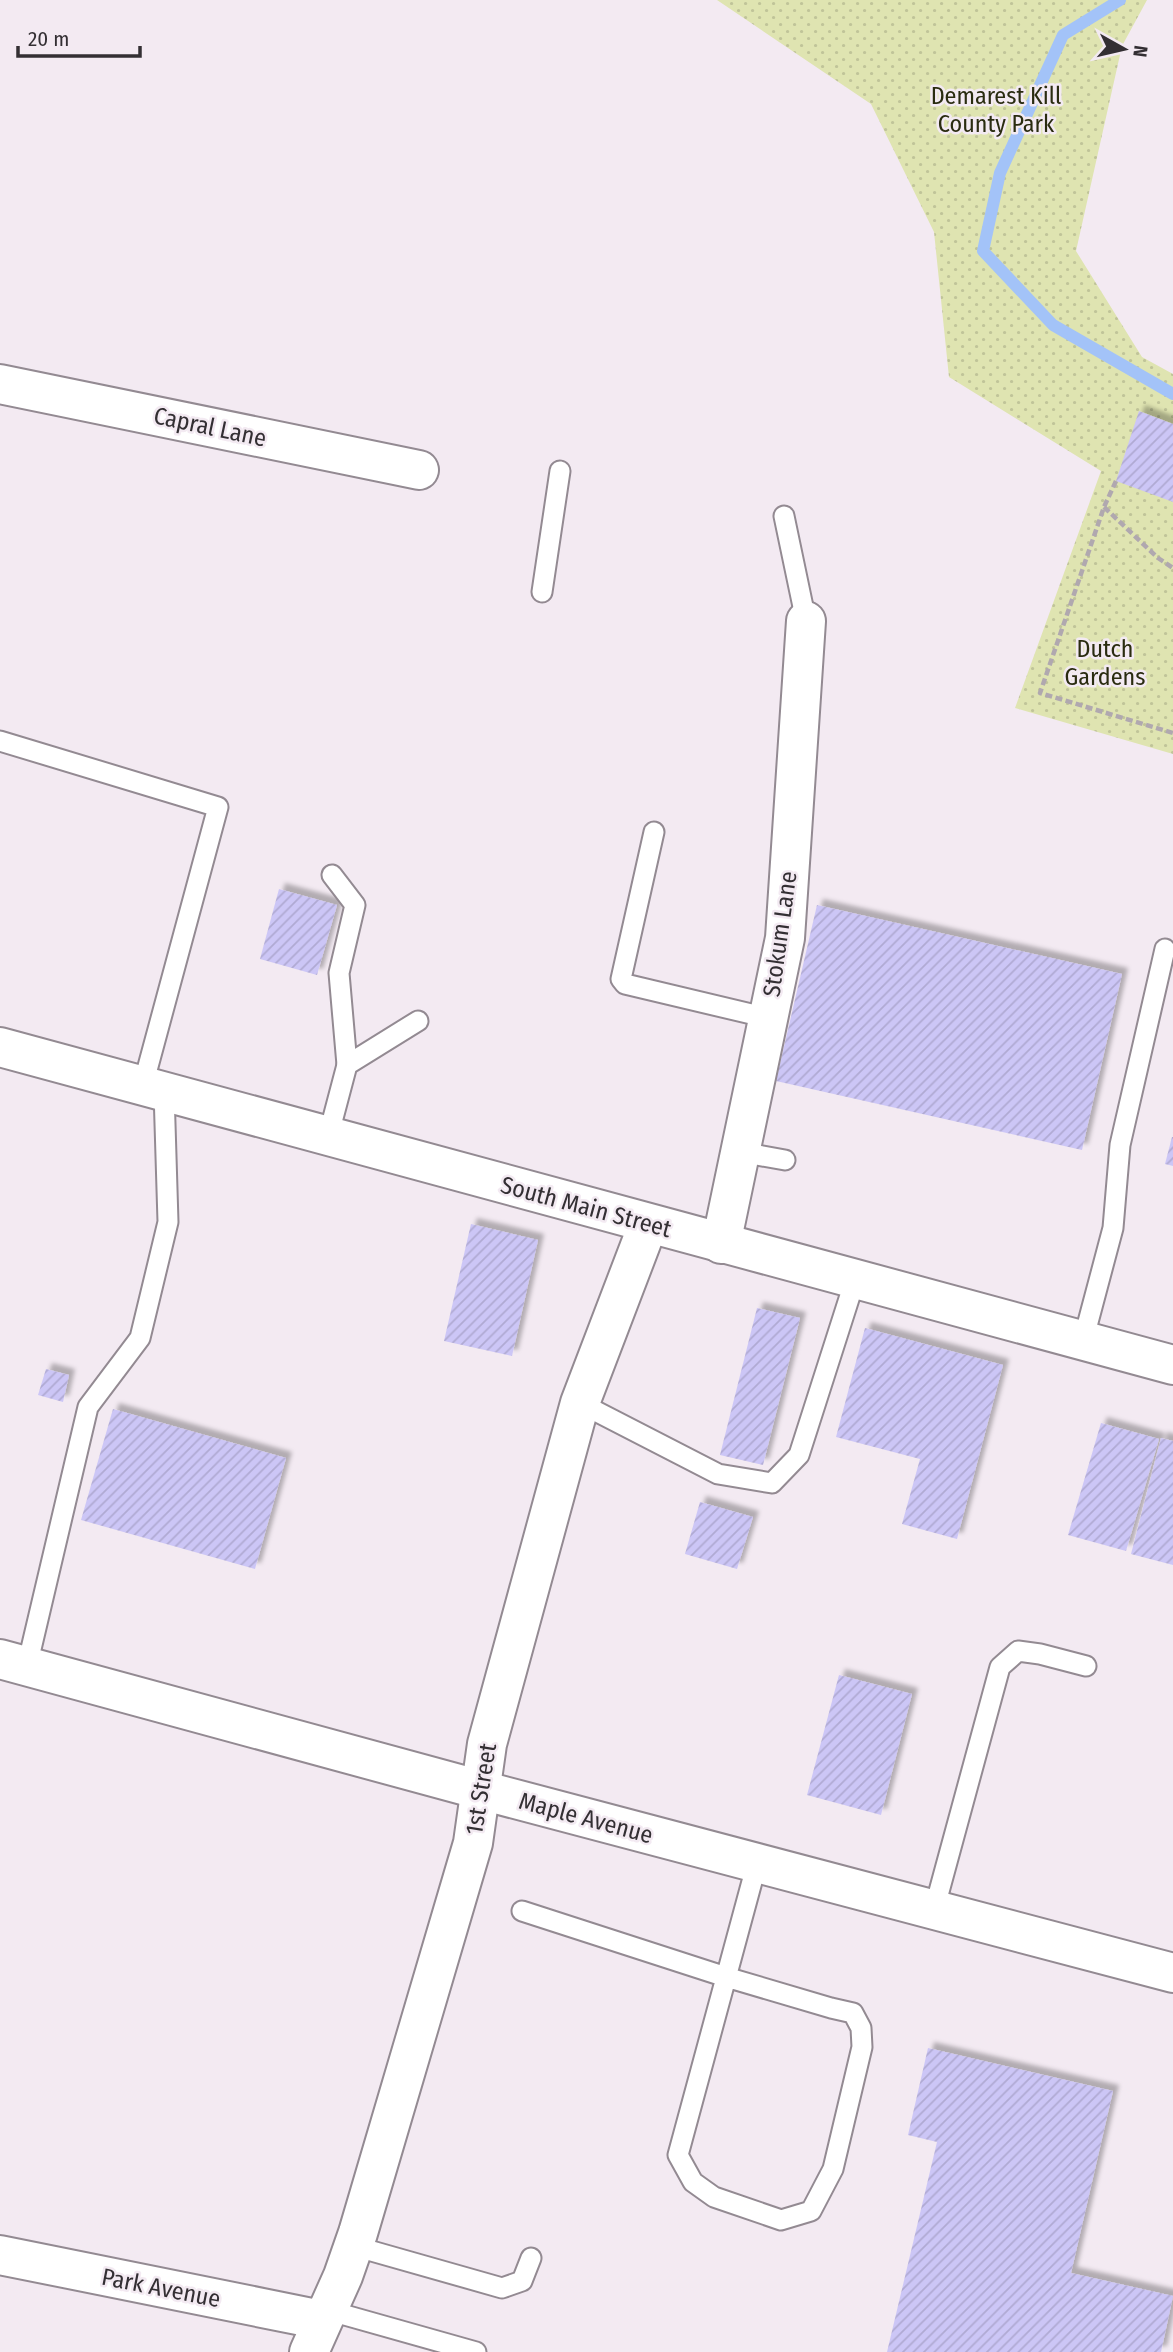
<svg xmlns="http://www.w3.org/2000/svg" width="1173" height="2352" font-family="'Fira Sans Condensed',sans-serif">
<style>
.grass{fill:url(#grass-dots)}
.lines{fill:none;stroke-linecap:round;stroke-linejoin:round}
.stream{stroke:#a3c3f8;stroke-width:12}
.building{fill:url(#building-hatch);filter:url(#shadow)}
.service-casing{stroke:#938a92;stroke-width:23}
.minor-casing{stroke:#938a92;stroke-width:42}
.tertiary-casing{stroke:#938a92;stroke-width:42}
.path{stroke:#b0a8af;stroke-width:4.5;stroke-dasharray:7 3.5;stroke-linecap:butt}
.service{stroke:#fff;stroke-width:19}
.minor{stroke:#fff;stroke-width:38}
.tertiary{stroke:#fff;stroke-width:38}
.labels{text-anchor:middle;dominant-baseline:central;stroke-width:5;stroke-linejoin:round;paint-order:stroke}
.park-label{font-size:24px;fill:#2a2c10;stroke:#f3eaf2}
.street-label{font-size:24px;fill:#332f33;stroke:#f3eaf2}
</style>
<defs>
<pattern id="grass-dots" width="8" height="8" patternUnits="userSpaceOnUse" patternTransform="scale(1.75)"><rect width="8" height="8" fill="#dfe4b1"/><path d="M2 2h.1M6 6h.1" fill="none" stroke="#c0c499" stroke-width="1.8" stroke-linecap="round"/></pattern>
<pattern id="building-hatch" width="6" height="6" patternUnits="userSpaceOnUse" patternTransform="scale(1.75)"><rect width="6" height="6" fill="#ccc6f6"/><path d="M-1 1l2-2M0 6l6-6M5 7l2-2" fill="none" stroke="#b0aad3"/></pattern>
<filter id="shadow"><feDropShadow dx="6" dy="-6" stdDeviation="2" flood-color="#0004"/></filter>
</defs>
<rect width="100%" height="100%" fill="#f3eaf2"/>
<path class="grass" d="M717 0H1147L1122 46 1076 251 1142 357 1173 374V754L1015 708 1101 471 949 377 934 232 871 104Z"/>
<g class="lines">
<path class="stream" d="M1120 0 1063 35 1000 173 983 251 1053 325 1173 394"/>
</g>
<g class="building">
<path d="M1139 411 1173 424V502L1116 481Z"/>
<path d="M279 889 337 905 317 975 260 959Z"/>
<path d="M817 905 1122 974 1082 1150 776 1081Z"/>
<path d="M1172 1137H1173V1166L1165 1164Z"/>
<path d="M471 1224 538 1240 512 1356 444 1341Z"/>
<path d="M757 1308 800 1318 763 1465 720 1455Z"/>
<path d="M865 1328 1003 1365 957 1539 902 1524 920 1459 836 1437Z"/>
<path d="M46 1369 69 1375 63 1402 38 1395Z"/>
<path d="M113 1409 286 1458 255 1569 81 1520Z"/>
<path d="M1101 1423 1159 1439 1126 1551 1068 1535Z"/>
<path d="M1161 1438 1173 1441V1565L1131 1554Z"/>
<path d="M700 1502 753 1517 737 1569 685 1554Z"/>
<path d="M839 1675 912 1694 881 1815 807 1795Z"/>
<path d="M928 2048 1113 2091 1071 2273 1173 2296 1161 2352H887L937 2142 908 2135Z"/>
</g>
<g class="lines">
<defs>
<g id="service">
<path d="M784 516 806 621"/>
<path d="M542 592 560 471"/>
<path d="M0 741 218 807 143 1085"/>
<path d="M654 832 621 979 625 984 768 1018"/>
<path d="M332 875 355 905 339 973 347 1065"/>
<path d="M328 1137 347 1065 418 1021"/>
<path d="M740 1152 785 1160"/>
<path d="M1083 1341 1113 1228 1120 1145 1165 949"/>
<path d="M580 1403 718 1474 772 1483 799 1455 855 1280"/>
<path d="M27 1666 88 1407 140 1338 168 1222 164 1091"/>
<path d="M934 1910 1000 1667 1018 1651 1040 1654 1086 1666"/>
<path d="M522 1911 726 1977 831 2008 853 2013 861 2028 862 2047 833 2169 811 2211 781 2220 714 2197 693 2182 678 2155 757 1863"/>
<path d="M354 2246 502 2288 522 2281 531 2258"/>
<path d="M327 2310 476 2352"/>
</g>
<g id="minor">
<path d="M0 384 419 470"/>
<path d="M721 1244 785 938 806 621"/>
<path d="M0 2255 322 2320"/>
<path d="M309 2352 343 2276 358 2233 473 1843 487 1744 580 1403 648 1225"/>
</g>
<g id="tertiary">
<path d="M0 1047 1173 1365"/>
<path d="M0 1659 481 1790 1173 1973"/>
</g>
</defs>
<use href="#service" class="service-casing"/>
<use href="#minor" class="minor-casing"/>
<use href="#tertiary" class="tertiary-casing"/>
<g class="path">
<path d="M1116 481 1104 507 1040 693 1173 733"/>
<path d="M1104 507 1158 558 1173 568"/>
</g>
<use href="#service" class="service"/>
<use href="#minor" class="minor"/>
<use href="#tertiary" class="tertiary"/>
</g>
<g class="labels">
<g class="park-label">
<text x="996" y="96">Demarest Kill<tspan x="996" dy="28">County Park</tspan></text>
<text x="1105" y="649">Dutch<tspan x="1105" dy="28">Gardens</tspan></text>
</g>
<g class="street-label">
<text transform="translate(210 427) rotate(12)">Capral Lane</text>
<text transform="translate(780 934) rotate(-82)">Stokum Lane</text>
<text transform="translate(586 1207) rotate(15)">South Main Street</text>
<text transform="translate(481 1789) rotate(-81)">1st Street</text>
<text transform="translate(586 1818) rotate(15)">Maple Avenue</text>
<text transform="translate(161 2288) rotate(11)">Park Avenue</text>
</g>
</g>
<g transform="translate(1124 49) rotate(98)" stroke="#f3eaf2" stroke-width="5" paint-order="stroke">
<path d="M0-5L12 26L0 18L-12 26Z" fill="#332f33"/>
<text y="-10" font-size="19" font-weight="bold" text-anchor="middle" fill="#332f33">N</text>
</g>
<path d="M18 46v10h122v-10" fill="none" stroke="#332f33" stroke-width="3.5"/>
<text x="28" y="46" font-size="21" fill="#332f33" stroke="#f3eaf2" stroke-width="5" paint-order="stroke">20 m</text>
</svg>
